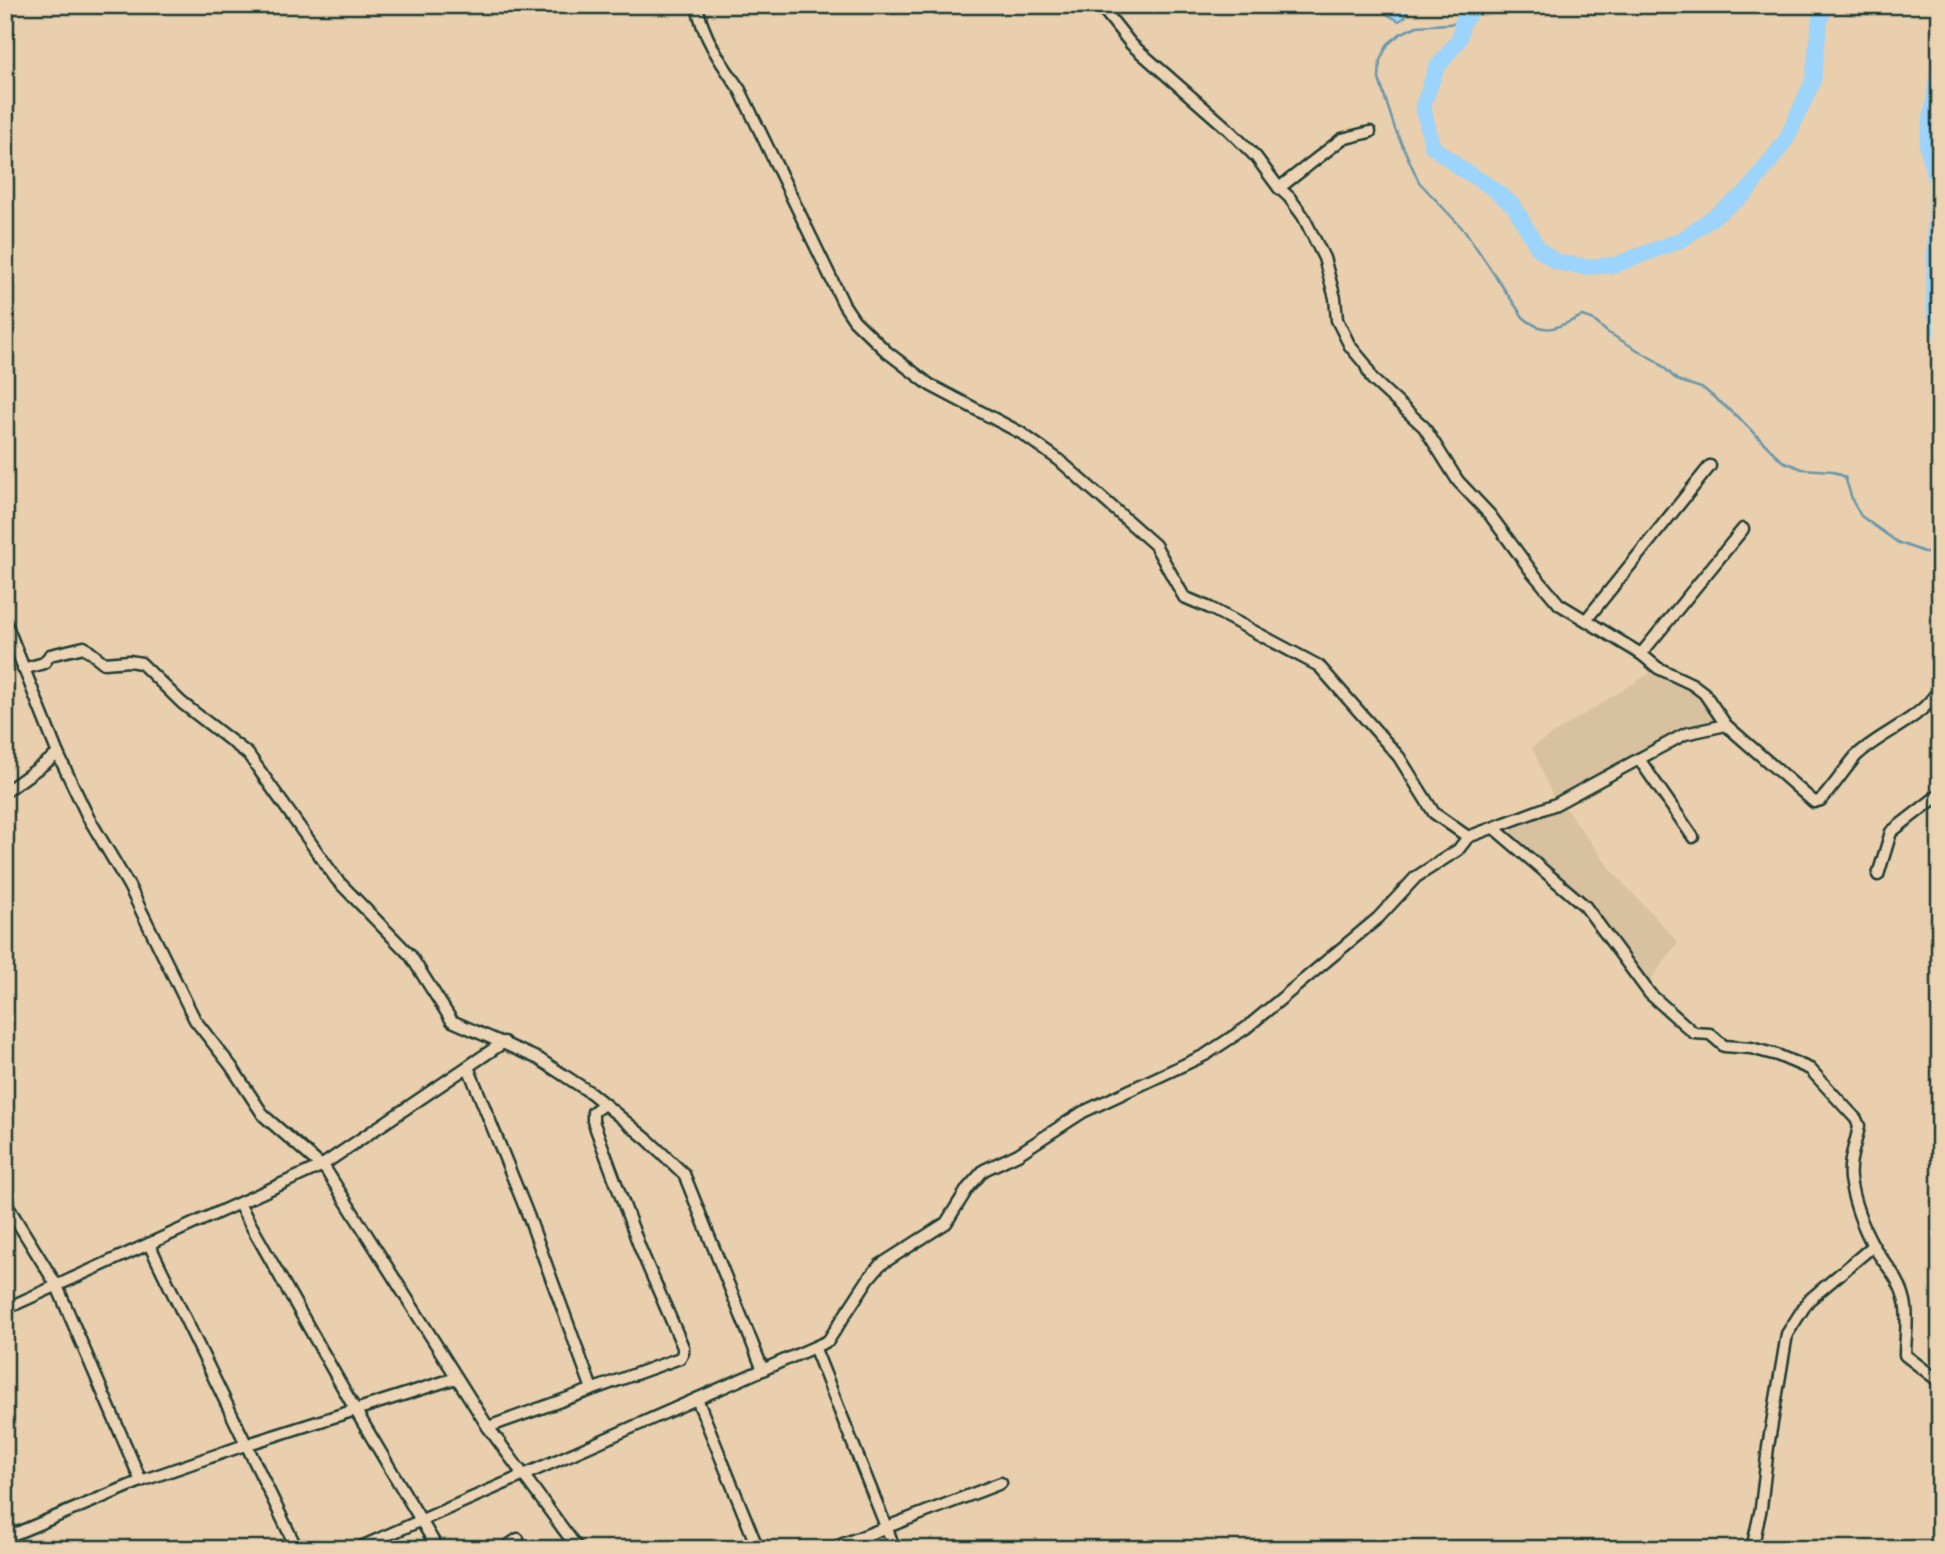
<svg xmlns="http://www.w3.org/2000/svg" width="1945" height="1554" font-family="'Indie Flower',sans-serif">
<style>
.built{fill:#d8c19e}
.water{fill:#9cd4fb;stroke:#6a98ab;stroke-width:2}
.lines{fill:none;stroke-linecap:round;stroke-linejoin:round}
.stream{stroke:#6a98ab;stroke-width:2.5}
.river{stroke:#9cd4fb;stroke-width:16}
.minor-casing{stroke:#1f3d34;stroke-width:15}
.minor{stroke:#ecd3b4;stroke-width:10}
</style>
<rect width="100%" height="100%" fill="#e9cfad"/>
<filter id="ink" filterUnits="userSpaceOnUse"><feTurbulence type="fractalNoise" baseFrequency=".0143" numOctaves="2"/><feDisplacementMap in="SourceGraphic" scale="14" xChannelSelector="R" yChannelSelector="G"/><feConvolveMatrix kernelMatrix="1 2 1 2 8 2 1 2 1" color-interpolation-filters="sRGB"/></filter>
<g filter="url(#ink)">
<path class="built" d="M1658 668 1692 684 1726 725 1708 728 1561 802 1612 871 1678 942 1646 987 1585 906 1495 829 1556 804 1532 747Z"/>
<path class="water" d="M1385 5H1411L1405 17 1399 21 1388 15Z"/>
<g class="lines">
<path class="stream" d="M1462 23 1417 26 1400 34 1388 44 1380 60 1379 79 1395 129 1419 182 1465 231 1523 317C1545 337 1558 327 1582 316L1592 319 1607 332 1658 362 1677 380 1704 389 1740 419 1782 461 1802 469 1832 471 1845 477 1853 502 1861 516 1897 542 1940 558"/>
<g class="river">
<path d="M1476 5 1462 23 1460 38 1436 69 1423 106 1432 146 1460 168 1491 187 1514 206 1538 248 1556 262 1586 267 1615 265 1683 239 1746 193 1786 140 1813 81 1820 19 1826 5"/>
<path d="M1940 62 1927 144 1936 184 1934 307 1940 332"/>
</g>
<defs>
<g id="minor">
<path d="M697 5C702 36 722 64 740 90L844 305 854 320 887 352 930 385 1021 433 1059 460 1155 545 1184 597 1210 608 1319 666 1399 757 1434 813 1468 837"/>
<path d="M1100 5 1131 44 1228 129 1256 157 1279 188 1289 197 1303 216 1324 258 1335 298 1337 320 1350 346 1365 364 1372 379 1424 427 1458 481 1490 515 1532 572 1559 604 1641 654 1658 668 1692 684 1704 693 1726 725 1814 802 1821 800C1834 786 1844 770 1856 756 1880 733 1916 722 1935 695L1940 694"/>
<path d="M1279 188 1342 139 1370 132"/>
<path d="M1586 620 1710 466"/>
<path d="M5 621 58 754 88 817 129 886 195 1020 231 1066 264 1116 326 1170 488 1427 578 1549"/>
<path d="M1641 654 1743 529"/>
<path d="M23 669 44 663 50 655 84 647 104 663 129 661 141 663 182 703 248 754 337 880 410 955 452 1021 539 1059 591 1093 648 1140 684 1174 763 1370"/>
<path d="M1639 759 1693 837"/>
<path d="M5 792 58 754"/>
<path d="M1495 829 1585 906 1650 994 1694 1033 1710 1034 1724 1046 1751 1048 1777 1055 1810 1069 1856 1119 1859 1126C1856 1144 1848 1160 1850 1179 1853 1200 1862 1226 1873 1245 1884 1265 1899 1275 1905 1301 1909 1318 1905 1337 1905 1355L1940 1382"/>
<path d="M1878 875 1891 832 1940 794"/>
<path d="M468 1067 528 1215 592 1389"/>
<path d="M5 1202 57 1286 141 1481"/>
<path d="M239 1204 356 1411 438 1549"/>
<path d="M149 1244 297 1549"/>
<path d="M5 1309 321 1166 504 1042"/>
<path d="M815 1349 895 1549"/>
<path d="M697 1399 758 1549"/>
<path d="M488 1427 680 1358 683 1353V1347L640 1248 593 1121V1112L604 1104"/>
<path d="M5 1538 141 1481 245 1445 456 1378"/>
<path d="M356 1549 828 1341 869 1278 880 1265 946 1223 968 1188 984 1170 1018 1154 1083 1112 1205 1055 1246 1028 1378 918 1416 877 1458 850 1468 837 1556 804 1685 734 1726 725"/>
<path d="M503 1549 518 1539"/>
<path d="M830 1549 1001 1483"/>
<path d="M1752 1549 1761 1508 1768 1447 1787 1334 1808 1301 1873 1246"/>
</g>
</defs>
<use href="#minor" class="minor-casing"/>
<use href="#minor" class="minor"/>
</g>
</g>
<rect width="1945" height="1554" fill="none" stroke="#ecd3b4" stroke-width="28"/>
<rect x="14" y="14" width="1917" height="1526" fill="none" stroke="#1f3d34" stroke-width="2.5" filter="url(#ink)"/>
</svg>
